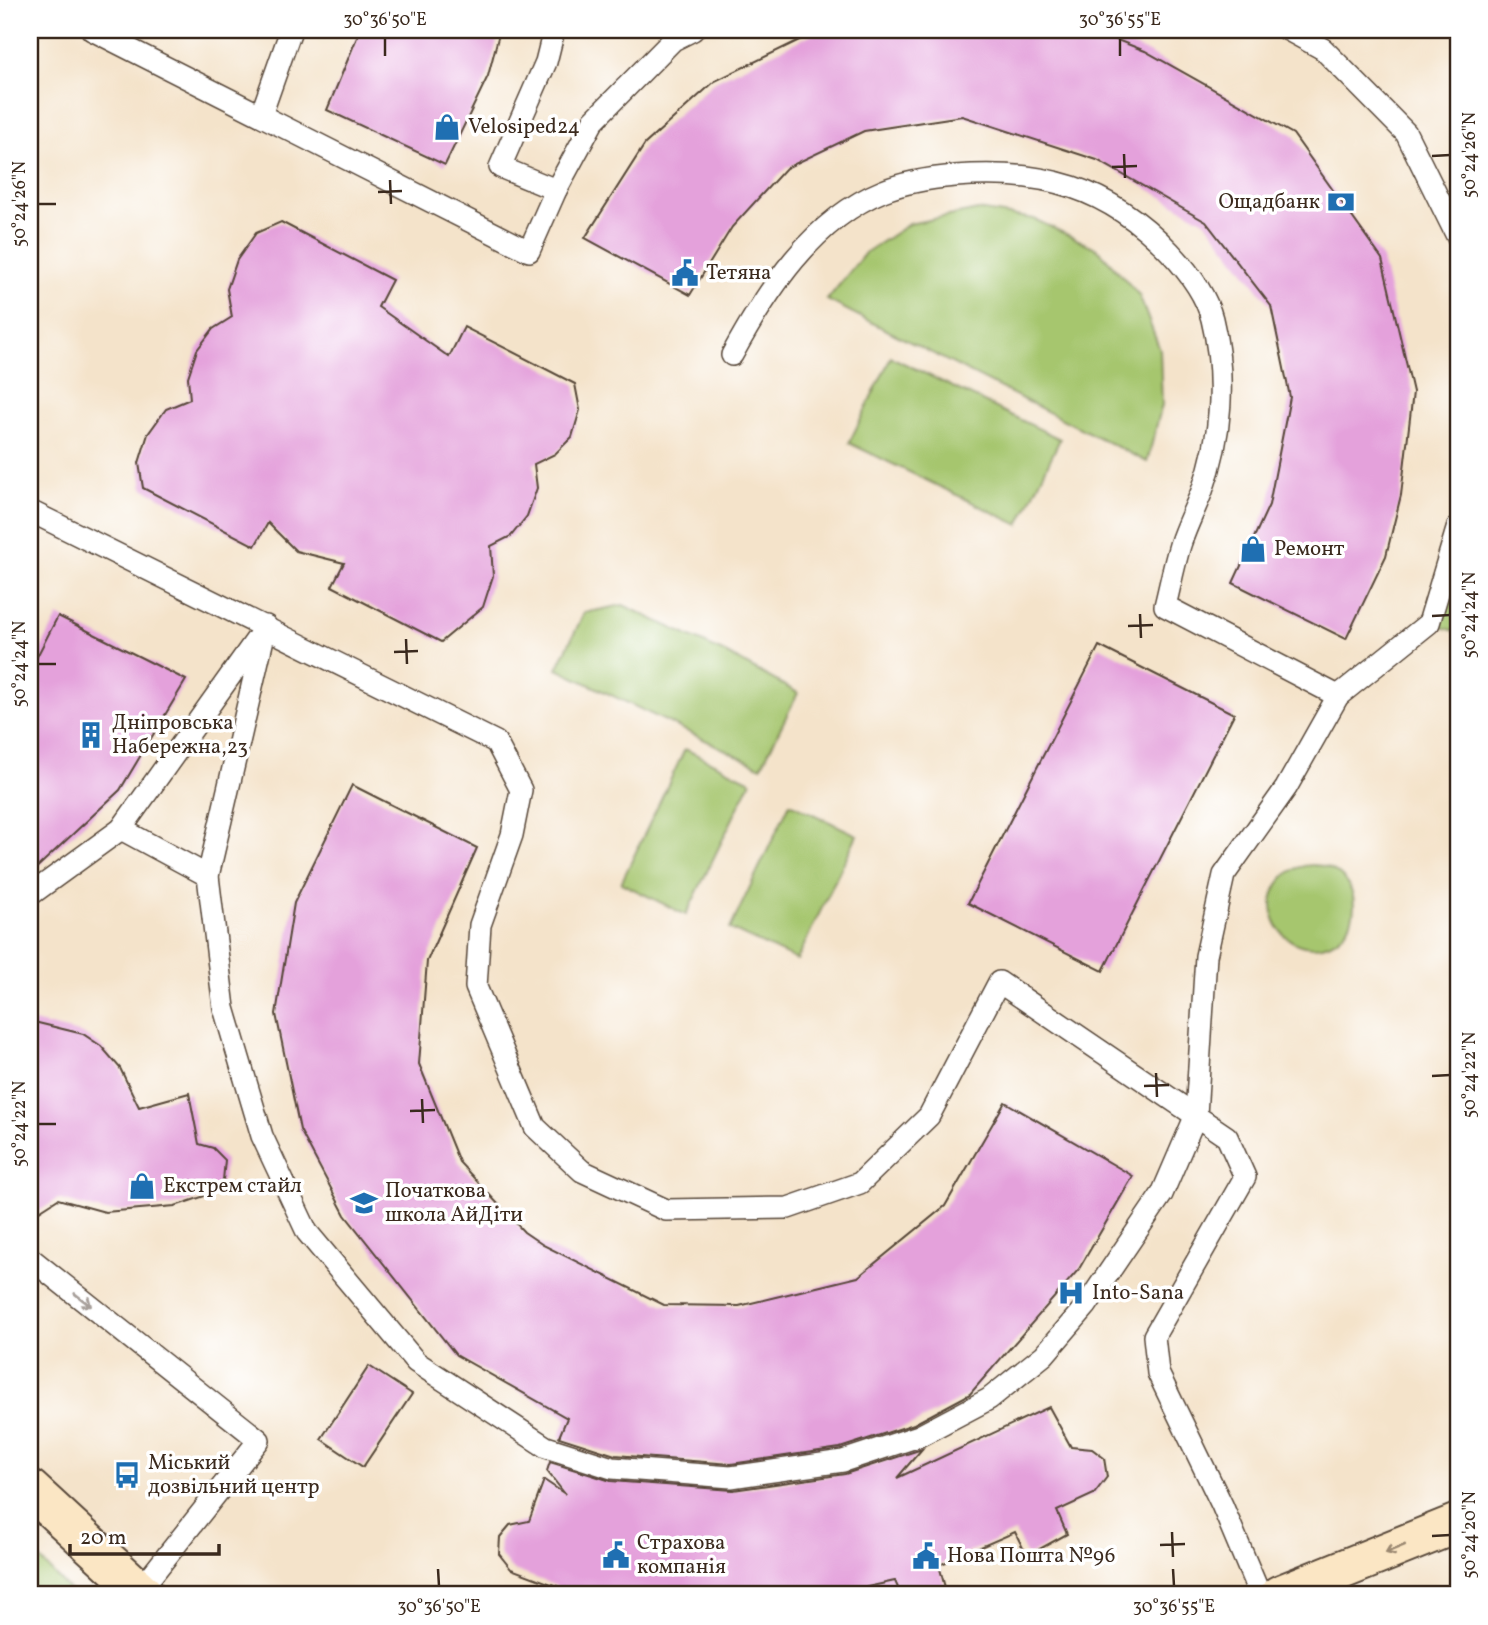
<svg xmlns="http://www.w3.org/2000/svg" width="1488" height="1625" font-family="Vollkorn,serif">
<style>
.green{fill:#a6c66e;stroke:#707846;stroke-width:2}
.building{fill:#e4a1db}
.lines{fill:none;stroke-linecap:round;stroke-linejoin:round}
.service-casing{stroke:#574638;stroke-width:24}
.secondary-casing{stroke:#574638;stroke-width:42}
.service{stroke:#fff;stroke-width:21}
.secondary{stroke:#fbe6c4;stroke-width:38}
.oneway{stroke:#a79f9a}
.oneway2{stroke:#9b8871}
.ticks{fill:none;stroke:#3b2a1e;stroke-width:2.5}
.labels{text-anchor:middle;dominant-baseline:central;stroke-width:7;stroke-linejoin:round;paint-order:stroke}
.poi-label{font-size:21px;fill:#3b2a1e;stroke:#fff;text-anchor:start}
.neatline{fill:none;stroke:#3b2a1e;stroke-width:2.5}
.ticks-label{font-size:18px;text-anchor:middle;fill:#3b2a1e}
</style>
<rect width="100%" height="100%" fill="#fff"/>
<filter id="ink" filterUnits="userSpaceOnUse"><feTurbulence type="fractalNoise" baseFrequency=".0143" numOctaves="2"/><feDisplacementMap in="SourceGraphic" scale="14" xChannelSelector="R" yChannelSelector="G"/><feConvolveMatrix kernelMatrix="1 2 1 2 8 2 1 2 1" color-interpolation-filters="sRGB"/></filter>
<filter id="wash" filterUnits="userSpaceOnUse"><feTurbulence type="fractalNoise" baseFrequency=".00686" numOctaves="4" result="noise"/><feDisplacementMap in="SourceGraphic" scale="28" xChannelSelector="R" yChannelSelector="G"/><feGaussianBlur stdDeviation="1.57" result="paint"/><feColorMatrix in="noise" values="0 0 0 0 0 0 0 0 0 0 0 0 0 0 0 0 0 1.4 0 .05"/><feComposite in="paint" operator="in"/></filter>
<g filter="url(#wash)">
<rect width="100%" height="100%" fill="#f4e3ca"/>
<g class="green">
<path d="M978 210 1034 219 1098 249 1139 295 1160 350 1162 405 1147 462 827 300 865 253 909 224Z"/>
<path d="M891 357 1060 439 1019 525 849 443Z"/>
<path d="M1458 526V632L1429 623Z"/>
<path d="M623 605 727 654 798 693 761 767 557 669 584 613Z"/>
<path d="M685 749 751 781 686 915 621 883Z"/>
<path d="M790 803 857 835 797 960 730 929Z"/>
<circle cx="1313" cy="906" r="41"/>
<path d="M30 1549 74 1595H30Z"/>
</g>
<g id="blocks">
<g class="building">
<path d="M360 30H500L488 76 445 165 327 110Z"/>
<path d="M820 30H1092L1145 51 1293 134 1382 259 1413 392 1401 495 1386 556 1346 639 1233 583 1269 505 1290 397 1271 306 1206 222 1097 160 962 116 864 131 786 168 732 227 690 295 585 238 645 144 715 81Z"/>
<path d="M281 222 392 280 378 307 449 357 464 327 575 384 580 410 572 437 555 454 534 464 537 488 527 516 511 536 491 546 493 576 483 607 441 642 332 586 344 563 296 551 268 523 255 546 143 488 139 463 148 434 166 409 190 399 188 377 197 350 213 329 232 317 227 289 237 260 256 233Z"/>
<path d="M58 616 186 680 120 790 30 874V670Z"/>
<path d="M1099 646 1234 714 1103 971 968 903Z"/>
<path d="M352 785 477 848 427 961 419 1064 459 1162 524 1232 543 1245 664 1305 739 1306 858 1277 945 1206 1005 1102 1133 1176 1079 1269 970 1394 914 1424 840 1448 731 1464 615 1455 559 1437 567 1418 456 1355 345 1215 300 1130 276 1014 294 903Z"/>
<path d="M30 1021 83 1034 101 1046 120 1068 139 1107 189 1093 199 1144 213 1148 225 1160 223 1180 208 1195 175 1206 105 1212 58 1199 30 1217Z"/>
<path d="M369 1366 412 1394 363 1467 321 1439Z"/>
<path d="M1049 1407 1071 1447 1092 1449 1104 1458 1107 1477 1094 1494 1057 1511 1067 1534 1027 1556 1015 1532 939 1565 947 1595H901L895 1581 831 1595H554L557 1586 511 1569 499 1554 500 1537 510 1525 529 1521 544 1480 565 1494 547 1471 550 1462 611 1481 733 1490 845 1474 922 1449 897 1478Z"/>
</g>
</g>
</g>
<g filter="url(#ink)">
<use href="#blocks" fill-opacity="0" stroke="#574638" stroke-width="2"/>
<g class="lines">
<defs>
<g id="service">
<path d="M92 30 529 251 556 190 594 120 673 40 693 30"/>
<path d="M554 30 546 62 500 167 556 190"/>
<path d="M1288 30 1323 49 1406 133 1458 238"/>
<path d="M261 115 291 30"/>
<path d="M732 355C767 291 812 220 883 191 905 182 932 178 955 176 1043 169 1108 187 1170 252 1187 270 1206 295 1212 319 1226 376 1222 436 1202 491 1195 509 1186 526 1180 545 1174 565 1170 586 1165 606L1338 696"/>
<path d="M30 511 496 742 521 790 512 835 480 925 476 987 535 1127 582 1171 666 1210 788 1208 860 1183 929 1116 999 982 1227 1137 1245 1177 1154 1336 1158 1373 1222 1505 1260 1595"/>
<path d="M121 829 208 876"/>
<path d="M30 895 121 829 266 626 208 876 224 1008 262 1136 307 1232 416 1362 546 1447 612 1468 731 1477 843 1461 919 1436 989 1399 1044 1355 1086 1306 1162 1194 1196 1115 1206 956 1224 875 1286 788 1338 696 1429 623 1458 526"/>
<path d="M30 1258 259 1440 140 1590"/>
</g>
<g id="secondary">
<path d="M30 1489 145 1595"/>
<path d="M1279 1595 1458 1523"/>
</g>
</defs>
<use href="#service" class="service-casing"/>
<use href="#secondary" class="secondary-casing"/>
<use href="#service" class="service"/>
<use href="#secondary" class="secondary"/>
</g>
<defs><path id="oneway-shaft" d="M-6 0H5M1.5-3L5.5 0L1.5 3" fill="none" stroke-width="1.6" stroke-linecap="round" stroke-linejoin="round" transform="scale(1.75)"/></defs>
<use class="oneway" href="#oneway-shaft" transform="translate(83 1300) rotate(38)"/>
<use class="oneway2" href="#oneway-shaft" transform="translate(1395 1549) rotate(158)"/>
</g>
<path class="ticks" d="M385 38V56M1120 38V56M1124 154 1125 178M1432 156 1450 155M1112 167 1137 166M390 180 391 204M378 192 402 191M38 204H56M1140 614 1141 638M1432 616 1450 615M1128 626 1153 625M406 639 407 664M394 652 418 651M38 664H56M1156 1073 1157 1097M1432 1076 1450 1075M1144 1086 1169 1085M422 1099 423 1123M410 1111 435 1110M38 1124H56M1172 1532 1173 1557M1432 1536 1450 1535M1160 1545 1185 1544M438 1569 439 1586M1173 1569 1174 1586"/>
<defs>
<symbol id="shop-bare" viewBox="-9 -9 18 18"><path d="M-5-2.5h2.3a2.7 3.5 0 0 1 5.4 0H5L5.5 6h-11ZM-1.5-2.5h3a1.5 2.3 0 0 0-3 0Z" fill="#1f6fb2" stroke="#fff" stroke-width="2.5" paint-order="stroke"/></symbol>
<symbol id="bank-bare" viewBox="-9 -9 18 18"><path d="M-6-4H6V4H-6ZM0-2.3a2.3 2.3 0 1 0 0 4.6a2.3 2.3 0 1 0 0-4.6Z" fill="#1f6fb2" stroke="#fff" stroke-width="2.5" paint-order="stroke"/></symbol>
<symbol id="civic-bare" viewBox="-9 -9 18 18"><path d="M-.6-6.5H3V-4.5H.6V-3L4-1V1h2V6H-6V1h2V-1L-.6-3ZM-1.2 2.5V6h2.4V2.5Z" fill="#1f6fb2" stroke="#fff" stroke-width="2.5" paint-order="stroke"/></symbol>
<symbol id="building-bare" viewBox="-9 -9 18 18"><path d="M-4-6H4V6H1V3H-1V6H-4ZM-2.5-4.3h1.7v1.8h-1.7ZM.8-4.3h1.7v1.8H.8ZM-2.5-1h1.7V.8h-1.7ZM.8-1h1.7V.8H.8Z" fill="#1f6fb2" stroke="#fff" stroke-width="2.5" paint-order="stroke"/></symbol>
<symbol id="school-bare" viewBox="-9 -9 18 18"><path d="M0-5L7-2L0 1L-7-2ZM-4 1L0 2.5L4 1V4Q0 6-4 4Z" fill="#1f6fb2" stroke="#fff" stroke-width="2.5" paint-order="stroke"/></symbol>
<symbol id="hospital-bare" viewBox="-9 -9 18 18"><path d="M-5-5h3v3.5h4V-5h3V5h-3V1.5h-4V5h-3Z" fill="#1f6fb2" stroke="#fff" stroke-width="2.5" paint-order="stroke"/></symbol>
<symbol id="bus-bare" viewBox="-9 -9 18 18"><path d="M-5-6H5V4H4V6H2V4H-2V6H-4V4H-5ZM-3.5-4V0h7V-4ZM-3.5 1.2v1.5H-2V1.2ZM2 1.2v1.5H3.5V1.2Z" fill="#1f6fb2" stroke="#fff" stroke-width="2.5" paint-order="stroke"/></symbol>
</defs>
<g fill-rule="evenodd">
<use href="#shop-bare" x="428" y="108" width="38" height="38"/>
<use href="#bank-bare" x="1322" y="183" width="38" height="38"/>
<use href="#civic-bare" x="666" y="254" width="38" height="38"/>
<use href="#shop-bare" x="1234" y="530" width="38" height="38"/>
<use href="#building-bare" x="72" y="716" width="38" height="38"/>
<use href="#shop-bare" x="123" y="1167" width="38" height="38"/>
<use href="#school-bare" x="345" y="1184" width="38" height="38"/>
<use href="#hospital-bare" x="1052" y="1274" width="38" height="38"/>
<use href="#bus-bare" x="108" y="1456" width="38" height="38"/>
<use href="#civic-bare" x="597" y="1536" width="38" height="38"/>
<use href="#civic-bare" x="907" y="1537" width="38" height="38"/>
</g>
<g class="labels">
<g class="poi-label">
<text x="468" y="127">Velosiped24</text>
<text x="1320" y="202" text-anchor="end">Ощадбанк</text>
<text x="706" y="273">Тетяна</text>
<text x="1274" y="549">Ремонт</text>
<text x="112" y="723">Дніпровська<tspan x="112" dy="24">Набережна,23</tspan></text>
<text x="163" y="1186">Екстрем стайл</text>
<text x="385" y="1191">Початкова<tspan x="385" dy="24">школа АйДіти</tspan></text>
<text x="1092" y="1293">Into-Sana</text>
<text x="148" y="1463">Міський<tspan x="148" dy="24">дозвільний центр</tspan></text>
<text x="637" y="1543">Страхова<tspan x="637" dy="24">компанія</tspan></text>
<text x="947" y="1556">Нова Пошта №96</text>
</g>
</g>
<rect width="1488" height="1625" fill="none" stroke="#fff" stroke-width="77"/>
<path d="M70 1544v10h149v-10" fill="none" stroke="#3b2a1e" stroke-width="3.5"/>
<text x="80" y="1544" font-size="21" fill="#3b2a1e" stroke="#ffffff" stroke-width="5" paint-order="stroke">20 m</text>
<rect x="38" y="38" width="1412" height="1548" class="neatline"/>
<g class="ticks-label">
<text x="385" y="25">30°36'50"E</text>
<text x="1120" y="25">30°36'55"E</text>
<text transform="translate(1469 155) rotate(-90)" y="6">50°24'26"N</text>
<text transform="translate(19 204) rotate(-90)" y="6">50°24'26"N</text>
<text transform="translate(1469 615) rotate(-90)" y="6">50°24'24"N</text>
<text transform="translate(19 664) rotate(-90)" y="6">50°24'24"N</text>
<text transform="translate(1469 1075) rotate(-90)" y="6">50°24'22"N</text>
<text transform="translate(19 1124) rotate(-90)" y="6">50°24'22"N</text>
<text transform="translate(1469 1535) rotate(-90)" y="6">50°24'20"N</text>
<text x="439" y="1612">30°36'50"E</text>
<text x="1174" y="1612">30°36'55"E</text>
</g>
</svg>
